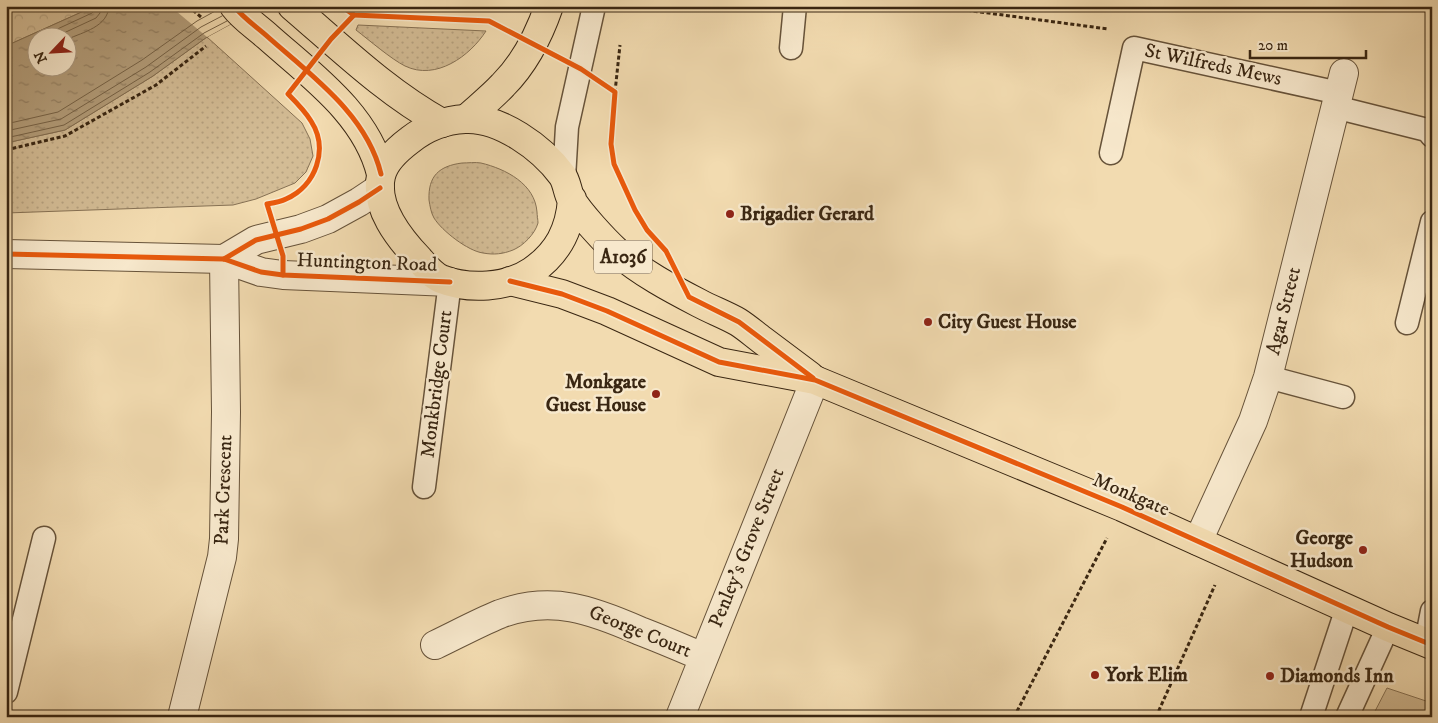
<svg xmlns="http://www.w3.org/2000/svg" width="1438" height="723" font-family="'IM FELL DW Pica',serif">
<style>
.grass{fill:url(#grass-dots);stroke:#867154}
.forest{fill:url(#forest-crowns);stroke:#867154}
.garden{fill:#d3bc95;stroke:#867154}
.water{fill:url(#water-ripples);stroke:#826d50;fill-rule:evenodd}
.pier{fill:#f2dbb0}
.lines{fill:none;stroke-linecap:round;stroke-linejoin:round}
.shore{stroke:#766246;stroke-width:1}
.service-casing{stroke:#67533a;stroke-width:25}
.minor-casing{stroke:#67533a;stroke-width:30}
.tertiary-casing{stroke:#67533a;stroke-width:30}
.primary-casing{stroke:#392612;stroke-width:30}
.path{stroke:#392612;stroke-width:3;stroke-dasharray:4 2.5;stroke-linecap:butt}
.service{stroke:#f7e8cc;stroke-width:22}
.minor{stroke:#f7e8cc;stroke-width:28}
.tertiary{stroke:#f7e8cc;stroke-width:28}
.primary{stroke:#f2dbb0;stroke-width:28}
.cycleway-casing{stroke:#f7e8cc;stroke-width:8}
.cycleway{stroke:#e8590c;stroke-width:5}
.poi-dot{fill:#8f2418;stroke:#f7e8cc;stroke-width:2}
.labels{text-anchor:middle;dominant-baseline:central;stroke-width:5;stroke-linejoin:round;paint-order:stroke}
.shield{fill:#f7e8cc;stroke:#72604a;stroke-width:1}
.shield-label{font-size:19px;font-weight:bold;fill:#392612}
.street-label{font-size:20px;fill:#392612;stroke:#f7e8cc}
.poi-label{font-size:20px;font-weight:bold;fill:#392612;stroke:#f7e8cc;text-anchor:start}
</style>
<defs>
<pattern id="grass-dots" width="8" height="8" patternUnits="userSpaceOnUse" patternTransform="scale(1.25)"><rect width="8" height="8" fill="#d3bc95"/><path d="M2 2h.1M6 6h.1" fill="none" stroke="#b6a17f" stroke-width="1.8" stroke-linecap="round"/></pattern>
<pattern id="forest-crowns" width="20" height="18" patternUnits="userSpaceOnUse" patternTransform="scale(1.25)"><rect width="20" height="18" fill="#d3bc95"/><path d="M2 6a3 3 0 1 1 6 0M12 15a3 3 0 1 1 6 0" fill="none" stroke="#b6a17f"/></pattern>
<pattern id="water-ripples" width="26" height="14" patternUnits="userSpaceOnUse" patternTransform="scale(1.25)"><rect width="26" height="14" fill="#b39d7a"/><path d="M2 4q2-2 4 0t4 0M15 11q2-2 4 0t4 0" fill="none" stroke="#938063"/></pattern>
</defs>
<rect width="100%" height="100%" fill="#f2dbb0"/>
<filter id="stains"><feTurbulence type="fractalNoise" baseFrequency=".004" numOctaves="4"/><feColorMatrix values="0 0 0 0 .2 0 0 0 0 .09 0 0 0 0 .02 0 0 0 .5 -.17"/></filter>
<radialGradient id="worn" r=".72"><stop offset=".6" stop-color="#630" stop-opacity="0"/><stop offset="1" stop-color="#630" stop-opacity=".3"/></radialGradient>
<g class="grass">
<path d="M358 25 486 31C470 56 436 81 405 66 391 59 369 40 356 30Z"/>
<path d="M207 37 302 123 310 139 313 156 306 172 295 183 256 199 233 205 6 213V143L65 130 153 76Z"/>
<path d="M462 163C468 163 475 162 481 163 506 169 535 184 537 212 537 215 538 220 538 223 535 234 523 246 513 250 503 254 494 255 483 253 468 251 442 231 434 218 431 213 430 206 429 200 428 176 439 166 462 163Z"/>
</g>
<path class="forest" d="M6 6H95L6 46Z"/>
<path class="garden" d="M1387 688 1432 703V717H1372Z"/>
<path class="water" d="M95 6H264L207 37 153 76 65 130 6 143V46ZM38 38H68V68H38Z"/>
<path class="pier" d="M170 6H264L207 37Z"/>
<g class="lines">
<g class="shore">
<path d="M38 38 92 13 95 10V6"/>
<path d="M53 38 96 18 100 13 101 6"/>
<path d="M68 39C83 32 108 27 109 6"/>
<path d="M6 124 58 112 142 60 197 21 219 9"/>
<path d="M6 131 61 119 146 67 201 27 222 16"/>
<path d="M6 138 64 125 150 72 204 33 227 21"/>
</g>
<defs>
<g id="service">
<path d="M791 48 795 6"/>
<path d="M1335 107 1427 130 1432 136"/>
<path d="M1111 153 1134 48 1339 93"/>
<path d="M564 178 567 127 594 6"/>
<path d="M1407 323 1432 222"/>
<path d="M1268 377 1343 397"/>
<path d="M424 487 450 282"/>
<path d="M1426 642 1432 611"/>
<path d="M6 692 44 538"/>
<path d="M1311 717 1347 608"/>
<path d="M1347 717 1388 627"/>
</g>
<g id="minor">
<path d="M1198 541 1253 421 1268 377 1344 73"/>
<path d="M435 645C456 635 478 623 500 614 552 595 592 610 640 631 661 639 682 648 703 657"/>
<path d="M182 717 222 557 224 539 226 412 224 259"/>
<path d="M680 717 815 380"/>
</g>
<g id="tertiary">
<path d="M6 254 224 259 261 272 283 275 450 282"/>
<path d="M224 259 256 240 301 229 328 219 359 202 380 188"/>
</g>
<g id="primary">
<path d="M234 6C243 18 257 27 268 37 312 76 367 115 381 174"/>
<path d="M292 6C341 48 386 92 442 123"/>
<path d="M466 119C478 108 492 97 503 85 525 63 539 35 549 6"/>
<path d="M572 199C570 230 558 253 532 271 507 288 469 290 441 279 432 275 425 266 419 259 399 238 374 207 381 176 384 162 398 149 410 140 425 128 445 120 465 119 500 117 542 148 562 175 567 182 567 191 571 199 579 213 604 240 616 251 642 273 670 288 699 303 712 310 726 315 738 322 746 327 754 334 762 340 778 352 794 364 810 376"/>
<path d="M510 281 562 294 607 311 719 362 815 380 1122 507 1388 627 1432 645"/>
</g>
</defs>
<use href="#service" class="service-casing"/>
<use href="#minor" class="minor-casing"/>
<use href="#tertiary" class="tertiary-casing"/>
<use href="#primary" class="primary-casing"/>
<g class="path">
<path d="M188 6 201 17"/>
<path d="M935 6 1108 29"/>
<path d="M615 92 620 45"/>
<path d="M6 150 65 136 156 85 206 46"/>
<path d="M1014 717 1107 538"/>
<path d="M1156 717 1215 585"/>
</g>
<use href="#service" class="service"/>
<use href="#minor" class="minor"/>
<use href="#tertiary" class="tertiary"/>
<use href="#primary" class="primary"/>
<defs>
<g id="cycleway">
<path d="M234 6C243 18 257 27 268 37 312 76 367 115 381 174"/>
<path d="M341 6 354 15 489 21 581 69 615 92 611 144 614 164 635 210 647 230 666 251 689 297 739 322 813 378"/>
<path d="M6 254 224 259 261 272 283 275 450 282"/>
<path d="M224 259 256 240 301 229 328 219 359 202 380 188"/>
<path d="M283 275V256L267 204C273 203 280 202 286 199 316 186 329 149 311 121 305 111 296 102 288 94L331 39 354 15"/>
<path d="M510 281 562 294 607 311 719 362 815 380 1122 507 1388 627 1432 645"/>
</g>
</defs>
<use href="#cycleway" class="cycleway-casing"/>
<use href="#cycleway" class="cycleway"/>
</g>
<g class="poi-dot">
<circle cx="730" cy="214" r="5"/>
<circle cx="928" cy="322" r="5"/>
<circle cx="656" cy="394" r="5"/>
<circle cx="1363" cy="550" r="5"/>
<circle cx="1095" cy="675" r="5"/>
<circle cx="1270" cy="676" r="5"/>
</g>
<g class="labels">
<rect class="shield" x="594" y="240.5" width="58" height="33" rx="4"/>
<g class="shield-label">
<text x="623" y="257">A1036</text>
</g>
<g class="street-label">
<text transform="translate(1213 65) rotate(12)">St Wilfreds Mews</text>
<text transform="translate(367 263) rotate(2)">Huntington Road</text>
<text transform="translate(1284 311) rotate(-76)">Agar Street</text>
<text transform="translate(437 384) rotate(-83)">Monkbridge Court</text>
<text transform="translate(224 490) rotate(-88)">Park Crescent</text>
<text transform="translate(1131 495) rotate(23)">Monkgate</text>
<text transform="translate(747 548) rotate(-68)">Penley's Grove Street</text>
<text transform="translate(640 632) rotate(22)">George Court</text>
</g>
<g class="poi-label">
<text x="740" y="214">Brigadier Gerard</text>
<text x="938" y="322">City Guest House</text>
<text x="646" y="382" text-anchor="end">Monkgate<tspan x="646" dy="23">Guest House</tspan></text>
<text x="1353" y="538" text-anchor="end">George<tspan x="1353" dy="23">Hudson</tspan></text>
<text x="1105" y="675">York Elim</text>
<text x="1280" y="676">Diamonds Inn</text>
</g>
</g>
<rect width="1438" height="723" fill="none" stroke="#f2dbb0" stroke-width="25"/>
<rect x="8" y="8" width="1423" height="708" fill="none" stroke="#392612" stroke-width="2.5"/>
<rect x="12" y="12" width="1413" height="698" fill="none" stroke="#392612"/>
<g transform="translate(52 52) rotate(245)"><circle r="24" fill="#f7e8cc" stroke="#ab9a82"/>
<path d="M0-4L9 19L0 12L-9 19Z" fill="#8f2418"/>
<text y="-8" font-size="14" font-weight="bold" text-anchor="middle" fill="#392612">N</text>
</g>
<path d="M1250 50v8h116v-8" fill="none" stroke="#392612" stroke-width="2.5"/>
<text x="1258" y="50" font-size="15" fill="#392612" stroke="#f7e8cc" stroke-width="4" paint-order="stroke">20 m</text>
<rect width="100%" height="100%" filter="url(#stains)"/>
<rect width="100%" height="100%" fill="url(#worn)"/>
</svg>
